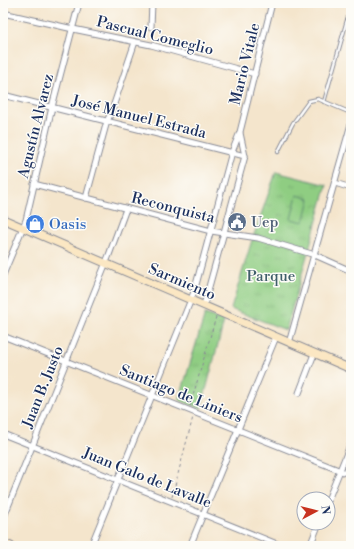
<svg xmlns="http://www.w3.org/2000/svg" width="354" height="549" font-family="'Libre Bodoni',serif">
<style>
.grass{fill:url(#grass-tufts);stroke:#557e70}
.pitch{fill:#8fcd82;stroke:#557e70}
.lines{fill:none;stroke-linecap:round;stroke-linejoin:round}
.lane-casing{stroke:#888a95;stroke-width:4.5}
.street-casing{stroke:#888a95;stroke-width:7}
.secondary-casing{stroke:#888a95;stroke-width:9}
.path{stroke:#888a95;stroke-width:1;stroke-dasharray:3 3;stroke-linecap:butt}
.lane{stroke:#fff;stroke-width:2.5}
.street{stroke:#fff;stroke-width:5}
.secondary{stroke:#fbe7c3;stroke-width:7}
.labels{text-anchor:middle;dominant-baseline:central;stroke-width:3;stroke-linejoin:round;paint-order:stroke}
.street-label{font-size:15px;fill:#1b2f5e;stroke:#fdfcf7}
.service-label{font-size:15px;fill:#4e5e75;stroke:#fdfcf7;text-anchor:start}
.shop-label{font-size:15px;fill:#366cbe;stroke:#fdfcf7;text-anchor:start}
.park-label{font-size:15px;fill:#3e5e69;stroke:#fdfcf7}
</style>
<defs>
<pattern id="grass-tufts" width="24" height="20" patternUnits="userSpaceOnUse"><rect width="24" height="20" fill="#8fcd82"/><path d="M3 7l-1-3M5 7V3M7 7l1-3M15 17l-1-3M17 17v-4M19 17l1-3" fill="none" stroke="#7bb073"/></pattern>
</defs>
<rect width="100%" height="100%" fill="#fdfcf7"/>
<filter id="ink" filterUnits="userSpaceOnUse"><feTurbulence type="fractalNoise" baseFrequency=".025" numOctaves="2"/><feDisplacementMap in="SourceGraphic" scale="8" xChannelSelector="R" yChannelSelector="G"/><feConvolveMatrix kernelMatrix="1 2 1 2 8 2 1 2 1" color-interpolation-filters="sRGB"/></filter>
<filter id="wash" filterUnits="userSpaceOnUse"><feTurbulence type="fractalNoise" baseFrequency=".012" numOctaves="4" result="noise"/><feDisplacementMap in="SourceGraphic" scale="16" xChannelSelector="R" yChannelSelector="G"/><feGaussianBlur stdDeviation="0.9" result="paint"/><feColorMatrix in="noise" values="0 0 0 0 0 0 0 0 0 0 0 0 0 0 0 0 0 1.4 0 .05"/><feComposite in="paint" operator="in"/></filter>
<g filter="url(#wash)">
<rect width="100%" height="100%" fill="#f4e5cc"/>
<g class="grass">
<path d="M276 172 327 185 286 330 231 309 251 243Z"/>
<path d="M205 314 224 321 201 409 179 400Z"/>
</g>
<path class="pitch" d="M297 195 310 199 304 222 291 219Z"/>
</g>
<g filter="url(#ink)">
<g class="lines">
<defs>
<g id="lane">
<path d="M324 102 351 6"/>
<path d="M278 152 293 123 309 101 318 99 351 113"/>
</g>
<g id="street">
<path d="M3 13 73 29 151 45 255 74"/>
<path d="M151 27 152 3"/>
<path d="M3 95 245 156"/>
<path d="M335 183 351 188"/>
<path d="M34 184 211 231 258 238 315 255 351 271"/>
<path d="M86 198 107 121 111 113 135 42"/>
<path d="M3 275 26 220 52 107 79 3"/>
<path d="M204 305 245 156 240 133"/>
<path d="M3 336 351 475"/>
<path d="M289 343 351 124"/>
<path d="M299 393 314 354"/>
<path d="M3 434 282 546"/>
<path d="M328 500 351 443"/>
<path d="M3 519 109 255 126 209"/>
<path d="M91 546 194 292 232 152 240 132 272 3"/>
<path d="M190 546 276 337"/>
<path d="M310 546 319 523"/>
</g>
<g id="secondary">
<path d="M3 219 351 369"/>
<path d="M3 543 11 546"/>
</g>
</defs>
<use href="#lane" class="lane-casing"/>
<use href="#street" class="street-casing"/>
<use href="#secondary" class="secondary-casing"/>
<g class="path">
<path d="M190 406 216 317"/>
<path d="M172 497 193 417"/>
</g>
<use href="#lane" class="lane"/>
<use href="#street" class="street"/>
<use href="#secondary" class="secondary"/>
</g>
</g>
<defs>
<symbol id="civic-disc" viewBox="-11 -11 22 22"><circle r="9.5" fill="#5c6f8a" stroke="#fdfcf7"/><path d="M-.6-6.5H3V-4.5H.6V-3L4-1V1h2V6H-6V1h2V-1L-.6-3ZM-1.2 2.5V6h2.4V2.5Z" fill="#fff"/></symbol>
<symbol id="shop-disc" viewBox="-11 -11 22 22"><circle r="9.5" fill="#3f7fe0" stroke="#fdfcf7"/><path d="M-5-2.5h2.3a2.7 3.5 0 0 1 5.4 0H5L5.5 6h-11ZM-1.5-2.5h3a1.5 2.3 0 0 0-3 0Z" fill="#fff"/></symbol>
</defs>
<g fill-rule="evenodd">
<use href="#civic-disc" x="226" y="211" width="22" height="22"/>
<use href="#shop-disc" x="24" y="213" width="22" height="22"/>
</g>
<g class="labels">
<g class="street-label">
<text transform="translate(155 36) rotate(14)">Pascual Comeglio</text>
<text transform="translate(245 64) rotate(-76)">Mario Vitale</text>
<text transform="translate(139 117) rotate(14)">José Manuel Estrada</text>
<text transform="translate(36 126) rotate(-76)">Agustín Alvarez</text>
<text transform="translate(173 208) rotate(14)">Reconquista</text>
<text transform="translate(182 282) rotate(23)">Sarmiento</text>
<text transform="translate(43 387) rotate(-68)">Juan B. Justo</text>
<text transform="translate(181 394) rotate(22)">Santiago de Liniers</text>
<text transform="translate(147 478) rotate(22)">Juan Galo de Lavalle</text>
</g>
<g class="service-label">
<text x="251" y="222">Uep</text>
</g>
<g class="shop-label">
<text x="49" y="224">Oasis</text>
</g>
<g class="park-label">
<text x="271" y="276">Parque</text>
</g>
</g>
<rect width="354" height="549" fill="none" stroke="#fdfcf7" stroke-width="16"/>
<g transform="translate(316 511) rotate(83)"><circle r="19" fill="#fdfcf7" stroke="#a3aaba"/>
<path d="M0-3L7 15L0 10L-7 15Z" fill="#c8321e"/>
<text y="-6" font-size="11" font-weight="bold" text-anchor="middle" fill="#1b2f5e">N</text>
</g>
</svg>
